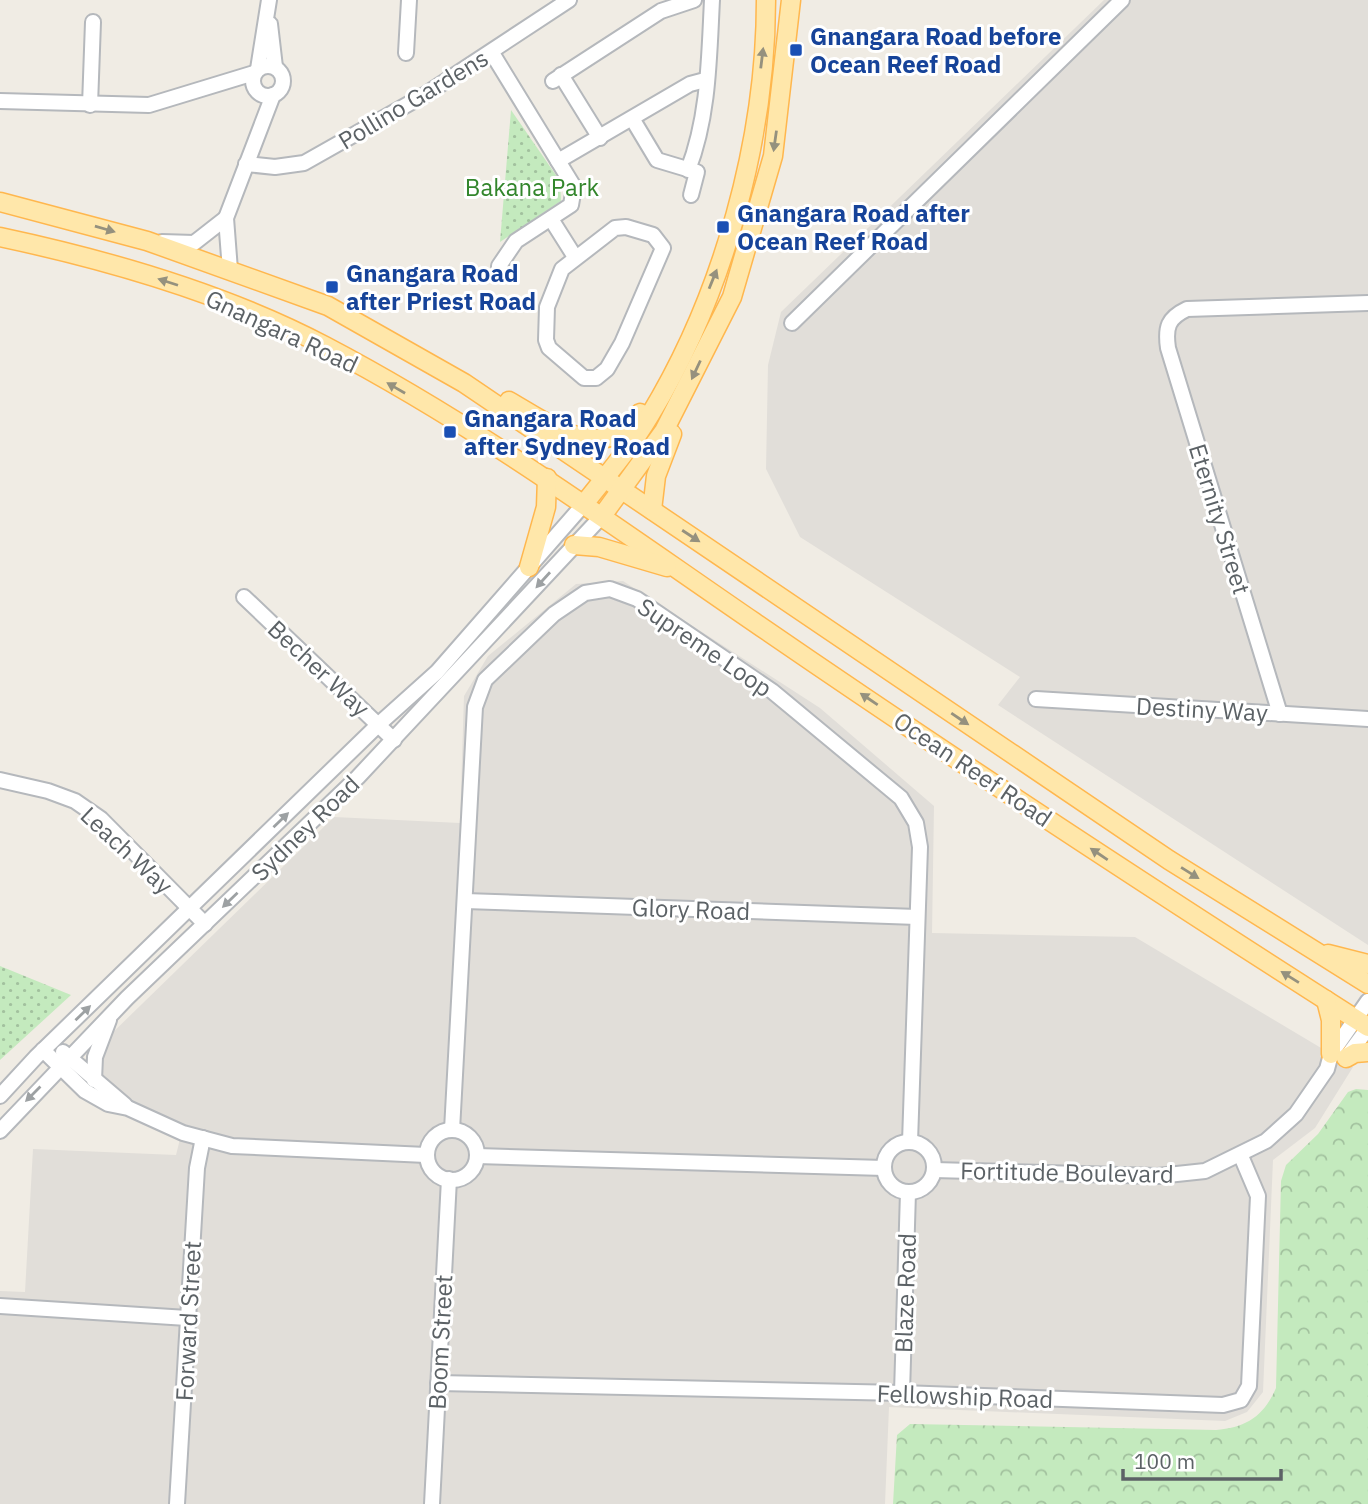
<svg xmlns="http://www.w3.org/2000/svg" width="1368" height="1504" font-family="'IBM Plex Sans',sans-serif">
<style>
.industrial{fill:#e1ded9}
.grass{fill:url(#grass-dots)}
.forest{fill:url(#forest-crowns)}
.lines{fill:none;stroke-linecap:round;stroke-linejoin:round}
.minor-casing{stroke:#b5b8bc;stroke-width:18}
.major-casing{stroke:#ffb74e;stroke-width:21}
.minor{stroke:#fff;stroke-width:14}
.major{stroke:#ffe7aa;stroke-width:18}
.oneway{fill:#95917e}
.oneway2{fill:#9da1a3}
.transit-dot{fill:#1a4fb4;stroke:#fff;stroke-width:2.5}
.labels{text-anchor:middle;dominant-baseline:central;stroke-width:6;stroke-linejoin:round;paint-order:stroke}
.transit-label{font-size:24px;font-weight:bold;fill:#164399;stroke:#fff;text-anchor:start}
.street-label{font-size:24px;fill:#5c6266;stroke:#fff}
.park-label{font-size:24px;fill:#33862c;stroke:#fff}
</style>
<defs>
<pattern id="grass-dots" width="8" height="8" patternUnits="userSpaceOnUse" patternTransform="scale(1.75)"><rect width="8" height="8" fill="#c4eabe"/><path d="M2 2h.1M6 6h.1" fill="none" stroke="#a2c19e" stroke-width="1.8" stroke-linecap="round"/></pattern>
<pattern id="forest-crowns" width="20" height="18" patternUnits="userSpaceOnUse" patternTransform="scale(1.75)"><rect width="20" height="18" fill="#c4eabe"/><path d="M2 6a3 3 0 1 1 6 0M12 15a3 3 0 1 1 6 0" fill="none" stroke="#a2c19e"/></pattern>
</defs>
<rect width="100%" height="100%" fill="#f0ece4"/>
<g class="industrial">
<path d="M1104 0H1368V945L998 705 1020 677 800 537 766 469 768 365 781 312Z"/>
<path d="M623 581 820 708 934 806 932 933 1135 937 1353 1067 1315 1128 1273 1160 1263 1392 1247 1412 1225 1421 889 1407 885 1504H0V1291L25 1292 33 1149 176 1155 180 1139 66 1078 334 817 460 823 464 696 488 656 576 584Z"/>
</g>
<g class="grass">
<path d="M511 110 560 181 561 201 500 242Z"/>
<path d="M0 966 71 995 0 1060Z"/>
</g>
<path class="forest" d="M1356 1089 1368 1090V1504H893L897 1435 910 1424 1216 1430C1246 1428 1264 1416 1276 1388L1281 1181 1286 1165 1318 1134 1348 1092Z"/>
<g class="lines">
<defs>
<g id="minor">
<path d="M270 24 275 67"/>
<path d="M406 53 409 0"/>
<path d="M492 53 574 187 571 205 516 241 499 266"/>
<circle cx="268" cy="81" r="15"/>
<path d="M258 69 269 0"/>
<path d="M561 75 600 138"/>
<path d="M553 81 661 11 694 0"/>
<path d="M0 101 149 105 254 73"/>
<path d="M90 105 93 22"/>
<path d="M633 120 657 160 697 172 691 195"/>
<path d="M558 161 690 84 705 80"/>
<path d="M246 164 275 167 304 163 426 94 569 0"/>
<path d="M688 170C709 116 709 57 712 0"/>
<path d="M551 219 575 257"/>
<path d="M626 227 653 235 663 248 622 343 607 369 596 378H584L549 348 546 340 547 307 562 269 615 228Z"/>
<path d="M162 242 194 243 226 218"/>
<path d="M230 270 226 218 273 95"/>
<path d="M792 323 1122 0"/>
<path d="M244 597 394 740"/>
<path d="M1036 699 1368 719"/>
<path d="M1280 714 1168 348C1165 327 1168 318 1187 309L1368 303"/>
<path d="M0 780 48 791 75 801 101 819 205 924"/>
<path d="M465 901 917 917"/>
<path d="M43 1050 85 1091 108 1104 128 1108 183 1133 232 1146 426 1155"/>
<path d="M63 1052 125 1105"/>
<path d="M1346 1058 1368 1028"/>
<path d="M94 1080 95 1057 109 1020"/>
<path d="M0 1096 36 1057 379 724 437 672 584 504"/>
<path d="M452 1130 475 707 485 680 554 614 585 593 610 589 637 599 772 691 901 798 916 823 920 847 910 1142"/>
<circle cx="452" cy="1155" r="25"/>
<path d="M0 1131 127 998 358 777 602 516"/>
<circle cx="909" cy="1167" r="25"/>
<path d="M477 1156 884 1168"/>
<path d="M934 1170 1158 1176 1205 1171 1266 1141 1296 1114 1327 1069 1331 1054 1368 1001"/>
<path d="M0 1306 187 1318"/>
<path d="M438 1383 902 1393 1223 1405 1241 1400 1249 1386 1258 1196 1241 1156"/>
<path d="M902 1393 908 1192"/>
<path d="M177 1504 197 1168 203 1138"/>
<path d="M432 1504 449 1179"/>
</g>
<g id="major">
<path d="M0 202 147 241 328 306 464 383 1169 860 1368 984"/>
<path d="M0 237C108 260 226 294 325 346 476 425 614 526 754 622 956 761 1161 895 1368 1027"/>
<path d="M509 401C551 425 604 466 640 413"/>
<path d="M584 504C607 475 631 447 650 415 723 295 766 140 766 0"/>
<path d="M652 510 656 476 672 434"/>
<path d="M602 516 664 431 732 297 773 156 791 0"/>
<path d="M574 545 599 547 667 567"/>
<path d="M529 567 546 507 547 478"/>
<path d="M1328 954 1368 964"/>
<path d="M1326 1000 1331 1020V1054"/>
<path d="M1346 1058 1355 1053 1368 1052"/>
</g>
</defs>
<use href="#minor" class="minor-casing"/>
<use href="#major" class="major-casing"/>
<use href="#minor" class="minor"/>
<use href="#major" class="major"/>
</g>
<defs><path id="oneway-solid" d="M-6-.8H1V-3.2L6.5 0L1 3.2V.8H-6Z" transform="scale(1.75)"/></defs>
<g class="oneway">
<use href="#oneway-solid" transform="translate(762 58) rotate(-83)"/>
<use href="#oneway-solid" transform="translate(775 141) rotate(98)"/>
<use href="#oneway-solid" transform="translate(105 229) rotate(16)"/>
<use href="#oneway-solid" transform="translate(713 279) rotate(-68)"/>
<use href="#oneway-solid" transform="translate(168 282) rotate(-162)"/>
<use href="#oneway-solid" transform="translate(696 370) rotate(115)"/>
<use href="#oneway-solid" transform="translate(396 388) rotate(-150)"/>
<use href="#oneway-solid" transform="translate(691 536) rotate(33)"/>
<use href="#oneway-solid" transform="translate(869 699) rotate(-146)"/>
<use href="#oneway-solid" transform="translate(960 719) rotate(34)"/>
<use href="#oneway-solid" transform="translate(1099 854) rotate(-146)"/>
<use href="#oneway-solid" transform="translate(1190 873) rotate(32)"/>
<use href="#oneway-solid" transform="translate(1290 977) rotate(-148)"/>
</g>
<g class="oneway2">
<use href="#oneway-solid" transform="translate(543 580) rotate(132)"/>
<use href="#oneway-solid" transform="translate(281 820) rotate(-44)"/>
<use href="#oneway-solid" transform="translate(230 900) rotate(136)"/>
<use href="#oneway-solid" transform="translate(83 1013) rotate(-44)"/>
<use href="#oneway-solid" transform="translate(33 1094) rotate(135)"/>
</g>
<g class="transit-dot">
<rect x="789" y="43" width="14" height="14" rx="3.5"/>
<rect x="716" y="220" width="14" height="14" rx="3.5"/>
<rect x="325" y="280" width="14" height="14" rx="3.5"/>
<rect x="443" y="425" width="14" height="14" rx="3.5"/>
</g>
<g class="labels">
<g class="transit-label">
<text x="810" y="36">Gnangara Road before<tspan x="810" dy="28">Ocean Reef Road</tspan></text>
<text x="737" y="213">Gnangara Road after<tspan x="737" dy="28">Ocean Reef Road</tspan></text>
<text x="346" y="273">Gnangara Road<tspan x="346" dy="28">after Priest Road</tspan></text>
<text x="464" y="418">Gnangara Road<tspan x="464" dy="28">after Sydney Road</tspan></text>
</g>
<g class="street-label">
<text transform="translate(413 99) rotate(-31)">Pollino Gardens</text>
<text transform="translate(282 331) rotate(25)">Gnangara Road</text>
<text transform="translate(1220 519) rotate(73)">Eternity Street</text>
<text transform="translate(705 647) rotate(34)">Supreme Loop</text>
<text transform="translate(319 668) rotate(43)">Becher Way</text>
<text transform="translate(1202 709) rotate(3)">Destiny Way</text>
<text transform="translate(973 769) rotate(34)">Ocean Reef Road</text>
<text transform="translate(305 828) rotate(-44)">Sydney Road</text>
<text transform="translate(127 850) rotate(43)">Leach Way</text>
<text transform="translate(691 909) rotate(2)">Glory Road</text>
<text transform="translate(1067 1172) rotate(1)">Fortitude Boulevard</text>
<text transform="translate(905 1293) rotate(-88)">Blaze Road</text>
<text transform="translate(188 1321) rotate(-87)">Forward Street</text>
<text transform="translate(440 1342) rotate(-87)">Boom Street</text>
<text transform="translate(965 1396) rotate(2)">Fellowship Road</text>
</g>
<g class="park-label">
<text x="532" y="187">Bakana Park</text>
</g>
</g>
<path d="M1123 1469v10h158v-10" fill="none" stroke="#5c6266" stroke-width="3.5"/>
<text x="1134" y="1469" font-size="21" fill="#5c6266" stroke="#ffffff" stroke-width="5" paint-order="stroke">100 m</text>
</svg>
